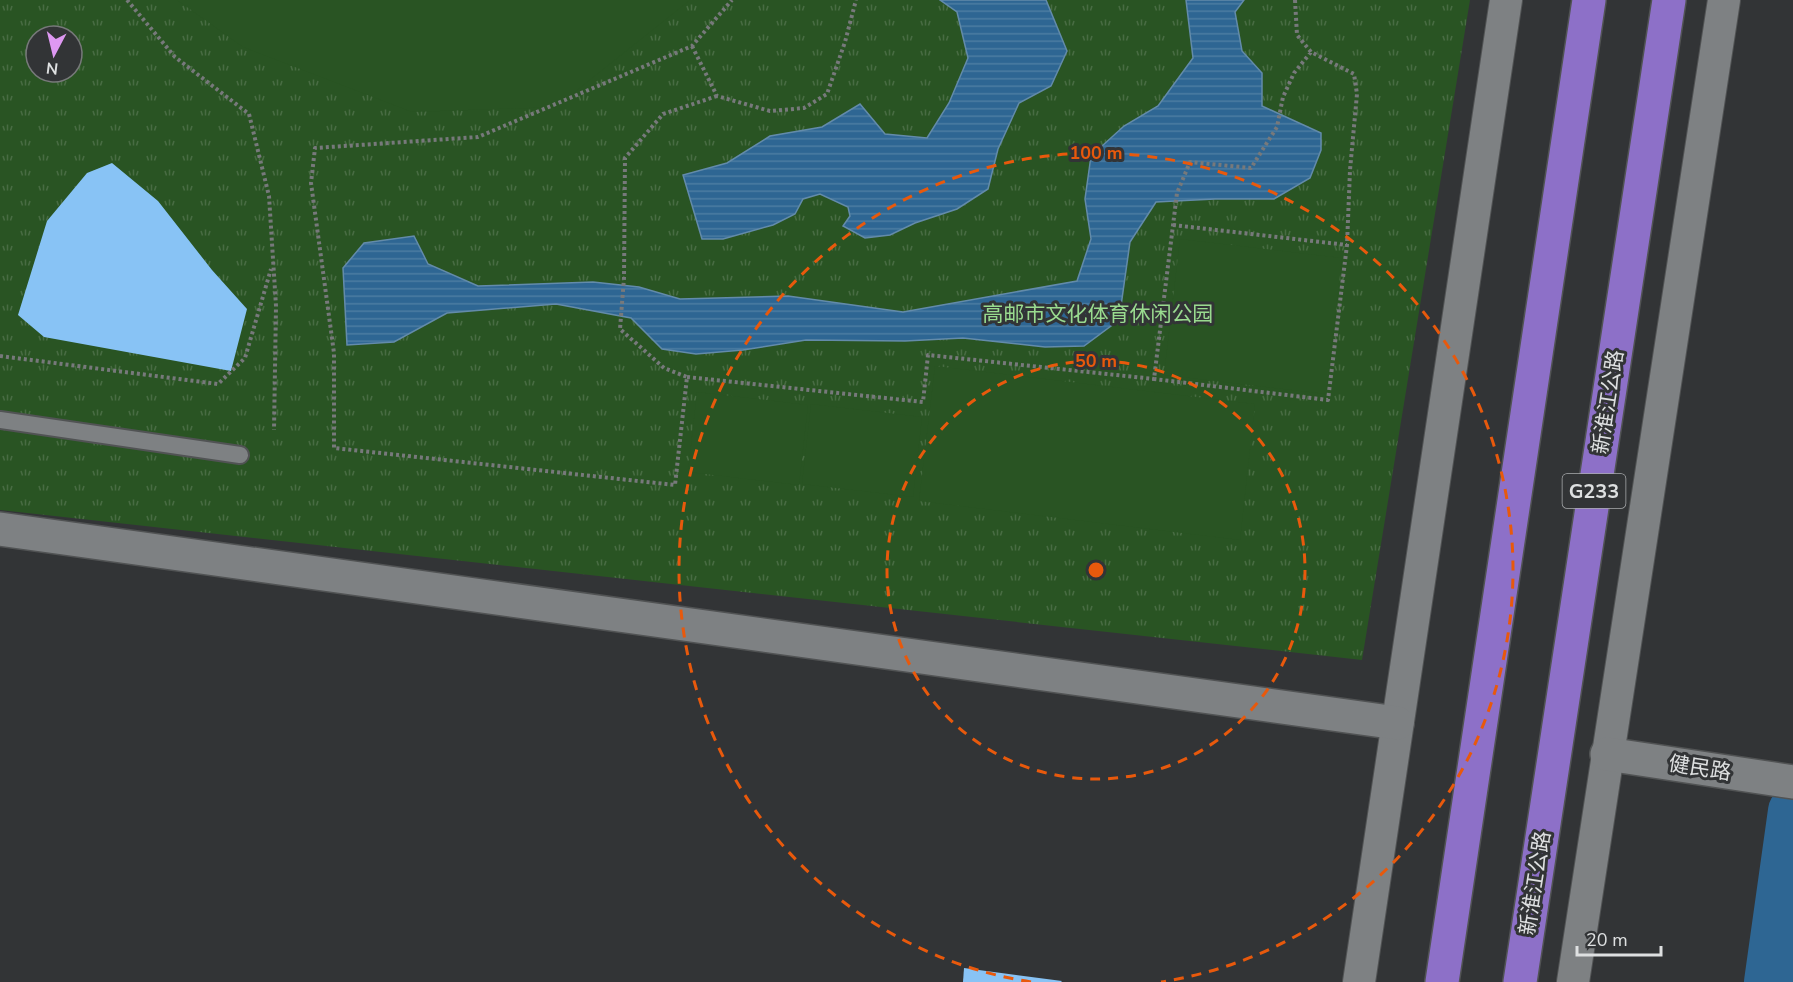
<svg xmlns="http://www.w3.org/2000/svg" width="1793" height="982" font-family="'Nunito Sans','Noto Sans SC',sans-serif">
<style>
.grass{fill:url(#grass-tufts);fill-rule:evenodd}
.pitch{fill:#295423}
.water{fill:url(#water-rules);stroke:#638baa;stroke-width:1.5}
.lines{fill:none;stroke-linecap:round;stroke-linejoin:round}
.river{stroke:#2e6693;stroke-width:50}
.building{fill:#88c3f5}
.service-casing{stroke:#515354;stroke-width:20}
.minor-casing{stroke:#515354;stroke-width:34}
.tertiary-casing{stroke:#515354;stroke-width:36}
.trunk-casing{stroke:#515354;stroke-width:36}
.path{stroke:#77797b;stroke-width:4;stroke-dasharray:3 3;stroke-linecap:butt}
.service{stroke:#7e8183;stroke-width:16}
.minor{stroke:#7e8183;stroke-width:32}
.tertiary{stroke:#7e8183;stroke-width:33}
.trunk{stroke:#8d70c8;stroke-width:33}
.ring{fill:none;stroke:#e8590c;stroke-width:3;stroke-dasharray:10 8}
.labels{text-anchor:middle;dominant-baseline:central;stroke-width:6;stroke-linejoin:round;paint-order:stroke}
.shield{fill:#323436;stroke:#aaacae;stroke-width:1.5}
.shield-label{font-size:20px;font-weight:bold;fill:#dee0e1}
.park-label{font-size:21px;fill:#99db8f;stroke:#323436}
.street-label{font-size:21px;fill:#dee0e1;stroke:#323436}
.centre{fill:#e8590c;stroke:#323436;stroke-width:3}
.ring-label{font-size:18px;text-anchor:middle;font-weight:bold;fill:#e8590c;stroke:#323436;stroke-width:6;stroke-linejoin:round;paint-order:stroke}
</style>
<defs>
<pattern id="grass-tufts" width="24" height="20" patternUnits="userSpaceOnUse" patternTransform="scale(1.5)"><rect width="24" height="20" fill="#295423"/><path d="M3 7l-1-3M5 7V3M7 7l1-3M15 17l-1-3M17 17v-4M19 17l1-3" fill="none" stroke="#486c43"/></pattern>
<pattern id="water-rules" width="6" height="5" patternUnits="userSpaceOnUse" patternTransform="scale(1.5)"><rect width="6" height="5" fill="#2e6693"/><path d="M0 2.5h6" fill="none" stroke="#4c7ca2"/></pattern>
</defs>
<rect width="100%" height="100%" fill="#323436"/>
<path class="grass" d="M0 0H1470L1362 660 0 510ZM36 36H72V72H36Z"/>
<g class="pitch">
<path d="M177 0H690L556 107 412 112 243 47Z"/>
<path d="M1180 239 1342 258 1326 394 1164 375Z"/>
<path d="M935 366 1255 404 1240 540 919 501Z"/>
<path d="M697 392 808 405 799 485 688 472Z"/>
<path d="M811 404 922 417 913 497 802 484Z"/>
</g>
<g class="water">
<path d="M940 0H1046L1067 51 1051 86 1019 103 998 149 988 189 957 209 915 223 890 235 865 238 843 226 850 216 848 207 820 194 803 199 795 214 773 225 723 239H702L683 175 727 163 770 136 822 127 860 104 885 134 927 138 949 103 968 58 957 12Z"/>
<path d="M1186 0H1244L1235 12 1242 51 1262 73V106L1321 133V150L1310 178 1274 199H1215L1156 202 1130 242 1119 320 1084 346 1045 347 963 338 905 341 806 340 743 350 696 354 662 349 631 318 556 304 447 313 394 342 347 345 343 268 364 243 414 236 428 264 478 286 593 282 639 287 680 299 788 296 903 312 1077 281 1091 239 1085 199 1091 156 1124 126 1158 106 1193 58Z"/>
</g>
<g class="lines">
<path class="river" d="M1769 982 1793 811"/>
</g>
<g class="building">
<path d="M112 163 158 201 212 270 247 309 231 371 44 337 18 315 47 221 87 173Z"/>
<path d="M964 968 1062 981 1061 982H963Z"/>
</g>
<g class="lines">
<defs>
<path id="service" d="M0 420 240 455"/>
<g id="minor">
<path d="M1359 982 1506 0"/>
<path d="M1573 982 1724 0"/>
</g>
<g id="tertiary">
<path d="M0 529 1397 723"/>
<path d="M1607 754 1793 782"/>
</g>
<g id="trunk">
<path d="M1442 982 1589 0"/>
<path d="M1520 982 1669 0"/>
</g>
</defs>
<use href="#service" class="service-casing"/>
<use href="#minor" class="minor-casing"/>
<use href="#tertiary" class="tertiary-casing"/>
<use href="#trunk" class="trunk-casing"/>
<g class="path">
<path d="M127 0 175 57 249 114 269 196 276 306 274 430"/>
<path d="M1295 0 1297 35 1311 52 1354 74 1357 94 1350 170 1347 245 1328 400 1154 379 1177 193 1190 162 1251 168 1277 127 1283 97 1294 73 1311 52"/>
<path d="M692 46 717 96 770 111 804 108 827 94 845 42 856 0"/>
<path d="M717 96 663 114 625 158 624 278 620 329 664 368 687 377 675 485 334 448V353L311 183 315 148 478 137 692 46 732 0"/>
<path d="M1173 225 1347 245"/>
<path d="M0 356 218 384 245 358 271 269"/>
<path d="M687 377 923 402 928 355 1154 379"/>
</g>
<use href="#service" class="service"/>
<use href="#minor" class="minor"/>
<use href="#tertiary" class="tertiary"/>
<use href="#trunk" class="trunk"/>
</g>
<g class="ring">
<circle cx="1096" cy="570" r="209"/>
<path d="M1031 982A417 417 0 1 1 1161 982"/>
</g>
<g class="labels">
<rect class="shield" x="1562.5" y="474" width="63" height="34" rx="4.5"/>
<g class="shield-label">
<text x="1594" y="491">G233</text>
</g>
<g class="park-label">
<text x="1098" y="314">高邮市文化体育休闲公园</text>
</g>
<g class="street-label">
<text transform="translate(1608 402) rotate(-81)">新淮江公路</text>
<text transform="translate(1700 768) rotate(9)">健民路</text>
<text transform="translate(1535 883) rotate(-81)">新淮江公路</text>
</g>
</g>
<circle cx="1096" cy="570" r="9" class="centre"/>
<g class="ring-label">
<text x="1096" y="159">100 m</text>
<text x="1096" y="367">50 m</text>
</g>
<g transform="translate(54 54) rotate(187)"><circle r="28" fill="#323436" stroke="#77797a" stroke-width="1.5"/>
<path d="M0-4.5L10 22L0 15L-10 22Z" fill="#de98f2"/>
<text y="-9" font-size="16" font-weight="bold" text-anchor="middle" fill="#dee0e1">N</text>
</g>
<path d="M1577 946v9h84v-9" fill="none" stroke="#dee0e1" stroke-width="3"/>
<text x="1586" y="946" font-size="18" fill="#dee0e1" stroke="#323436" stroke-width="4.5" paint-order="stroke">20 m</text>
</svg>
